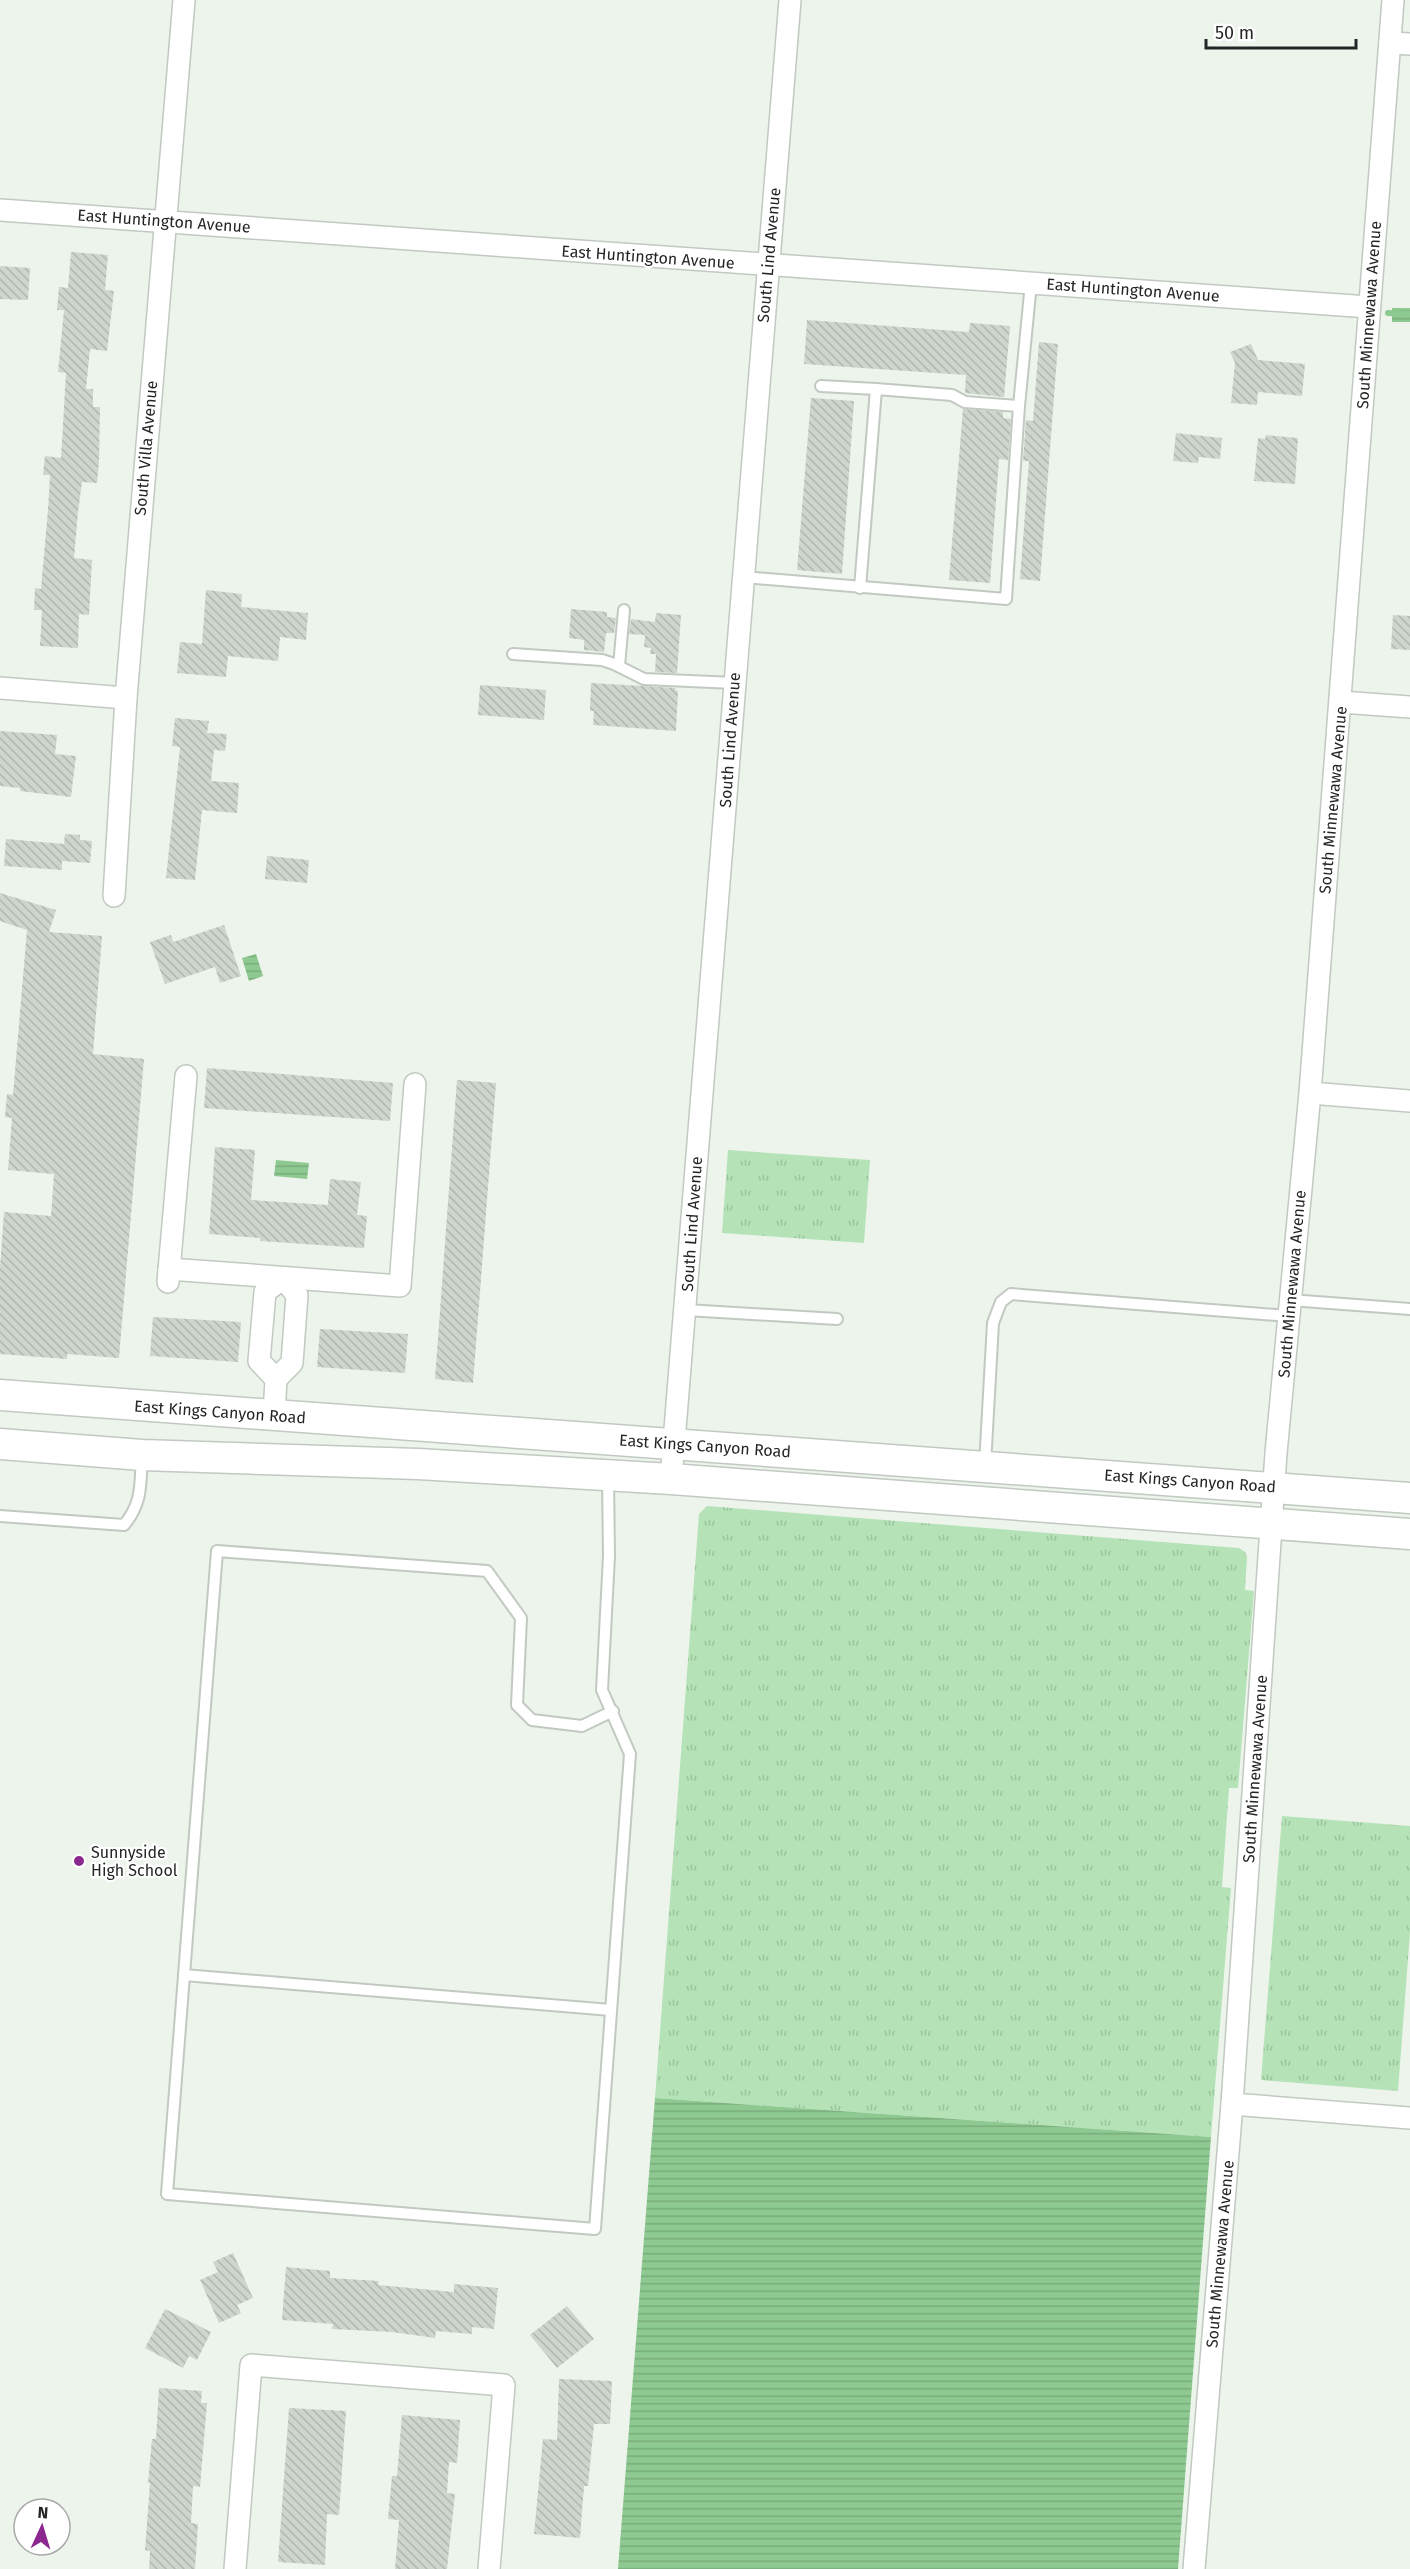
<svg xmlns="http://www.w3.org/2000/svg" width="1410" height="2569" font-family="'Fira Sans',sans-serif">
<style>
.grass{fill:url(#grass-tufts)}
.water{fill:url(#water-rules)}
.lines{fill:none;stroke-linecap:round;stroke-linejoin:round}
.stream{stroke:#8dc990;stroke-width:6}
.building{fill:url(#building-back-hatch)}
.service-casing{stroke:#c1c9c1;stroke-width:14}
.minor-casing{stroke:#c1c9c1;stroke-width:24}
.secondary-casing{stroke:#c1c9c1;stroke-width:33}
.service{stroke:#fff;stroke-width:10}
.minor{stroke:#fff;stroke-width:21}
.secondary{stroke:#fff;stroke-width:30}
.poi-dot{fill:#8b2890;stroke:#fff;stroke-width:2}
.labels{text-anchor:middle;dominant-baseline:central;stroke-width:4.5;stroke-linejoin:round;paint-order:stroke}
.street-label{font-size:16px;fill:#232624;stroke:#fff}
.poi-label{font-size:16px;fill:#232624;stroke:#fff;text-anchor:start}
</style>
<defs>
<pattern id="grass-tufts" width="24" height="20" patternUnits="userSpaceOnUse" patternTransform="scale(1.5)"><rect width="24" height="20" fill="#b5e3b7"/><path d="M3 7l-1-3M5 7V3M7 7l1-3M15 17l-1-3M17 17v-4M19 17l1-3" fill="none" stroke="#9bc39d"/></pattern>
<pattern id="water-rules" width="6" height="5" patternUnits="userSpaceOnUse" patternTransform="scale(1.5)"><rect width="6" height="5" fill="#8dc990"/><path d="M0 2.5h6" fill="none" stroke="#79ac7c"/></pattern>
<pattern id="building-back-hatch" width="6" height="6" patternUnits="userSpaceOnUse" patternTransform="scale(1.5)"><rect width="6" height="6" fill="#cdd5cd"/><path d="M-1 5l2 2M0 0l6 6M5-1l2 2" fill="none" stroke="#b0b7b0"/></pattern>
</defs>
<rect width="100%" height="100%" fill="#ecf4ec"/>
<g class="grass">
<path d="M728 1150 870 1160 864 1243 722 1233Z"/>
<path d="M707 1506 1239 1548 1245 1552 1247 1557 1245 1590 1254 1591 1238 1788H1229L1222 1887 1231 1888 1211 2137 655 2098 699 1514Z"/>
<path d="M1282 1816 1410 1826V1932L1398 2091 1261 2080Z"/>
</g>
<g class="water">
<rect x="1392" y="308" width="18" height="14"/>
<path d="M256 954 263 976 249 981 242 958Z"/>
<path d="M276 1160 309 1163 307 1179 274 1176Z"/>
<path d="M655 2098 1211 2137 1178 2569H618Z"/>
</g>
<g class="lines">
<path class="stream" d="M1388 313 1410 314"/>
</g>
<g class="building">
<path d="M71 252 108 255 105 290 114 291 107 351 90 349 86 389H93V407H100L99 461 97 483 82 482 78 512 74 558 92 560 89 615 79 614 78 648 40 646 42 610H34L35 588 41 589 48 510 50 475H43L45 456 61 458 66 373 58 372 64 310H57L59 287 68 288Z"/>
<path d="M0 266 30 268 28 300 0 299Z"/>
<path d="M807 320 969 332 970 323 1010 326 1004 397 965 393 966 375 804 364Z"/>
<path d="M1039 342 1058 344 1040 581 1020 579 1029 461H1023L1026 420 1033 421Z"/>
<path d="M1251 344 1258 360 1305 364 1302 396 1258 392 1257 405 1231 403 1235 363 1230 352Z"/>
<path d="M811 398 854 401 842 574 797 570Z"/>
<path d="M963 409 1003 412V418L1011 419 1008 460 999 459 990 583 949 580Z"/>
<path d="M1176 433 1222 438 1220 459 1199 457 1198 463 1173 461Z"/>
<path d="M1266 435 1298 438 1295 484 1254 481 1258 438 1265 439Z"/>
<path d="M206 590 242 594 241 607 308 613 306 640 280 637 278 661 228 656 226 677 177 673 180 642 202 644Z"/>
<path d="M571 609 607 612V617L616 618 614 633H606L604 652 584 650V640L569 638Z"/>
<path d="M656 613 681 615 677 673 655 672 656 654H650L651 648 644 647 645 635 629 634 631 619 655 622Z"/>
<path d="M1393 615 1410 616V650L1391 649Z"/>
<path d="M591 683 676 688 675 690 678 691 676 731 593 725 594 711H590Z"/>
<path d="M480 685 546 690 544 720 478 715Z"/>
<path d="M175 718 209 721 207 733 227 734 225 751 214 750 211 781 239 783 237 813 202 810 195 880 166 878 180 747 172 746Z"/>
<path d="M0 731 57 735 55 754 76 756 71 797 20 791V788L0 786Z"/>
<path d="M65 834 80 835V840L92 841 90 863 62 861V870L4 866 6 839 64 844Z"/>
<path d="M267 856 309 860 307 883 265 879Z"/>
<path d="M0 893 56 910 49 932 102 936 93 1054 144 1059 119 1358 67 1354V1359L0 1354V1268L4 1212 51 1216 54 1174 8 1170 12 1118 5 1117 7 1094 13 1095 27 930 0 921Z"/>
<path d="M224 925 241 976 220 983 215 967 165 984 150 942 171 935 173 942Z"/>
<path d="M207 1068 393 1083 390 1121 204 1108Z"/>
<path d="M457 1080 496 1083 473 1383 435 1379Z"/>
<path d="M215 1147 255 1150 251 1200 328 1205 330 1179 361 1182 357 1215 367 1216 364 1248 260 1241V1238L209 1234Z"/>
<path d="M153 1317 241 1322 238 1362 150 1356Z"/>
<path d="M320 1329 408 1334 405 1373 317 1367Z"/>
<path d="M233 2253 253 2298 237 2305 241 2313 219 2323 200 2280 218 2272 213 2262Z"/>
<path d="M286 2267 330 2271V2278L379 2281 378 2285 454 2292V2284L498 2288 494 2329 472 2327V2334L436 2331 435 2338 392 2332 332 2329 333 2324 282 2320Z"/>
<path d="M567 2306 594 2339 557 2368 530 2335Z"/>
<path d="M165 2309 211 2332 197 2360 189 2356 183 2368 145 2348Z"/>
<path d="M559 2379 612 2381 610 2424H594L588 2486H584L580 2538 534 2534 543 2439 557 2440Z"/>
<path d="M159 2388 202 2391 201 2403H207L200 2487 193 2486 191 2523 198 2524 195 2569H149L150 2551 145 2550 150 2483H148L152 2439H156Z"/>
<path d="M289 2408 346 2411 339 2515 327 2514 325 2565 278 2562Z"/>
<path d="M402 2415 460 2420 457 2463 449 2462 447 2493 455 2494 447 2569H395L399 2520 388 2519 392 2476H397Z"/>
</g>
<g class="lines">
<defs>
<g id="service">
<path d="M821 386 876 389"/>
<path d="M743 577 1006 599 1019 406 1031 283"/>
<path d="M860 588 876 389 952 395 965 402 1019 406"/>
<path d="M513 654 602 660 614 664 644 679 735 683"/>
<path d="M619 666 624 610"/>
<path d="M1290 1300 1410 1309"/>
<path d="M686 1310 837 1319"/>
<path d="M985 1465 993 1323 1001 1302 1011 1294 1288 1316"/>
<path d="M608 1476 609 1556 602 1690 630 1754 595 2229 167 2194 217 1551 487 1571 521 1618 517 1705 532 1720 582 1726 613 1711"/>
<path d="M0 1516 124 1525C143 1502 140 1484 142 1456"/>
<path d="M184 1975 611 2010"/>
</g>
<g id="minor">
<path d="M1390 43 1410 44"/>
<path d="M0 210 1369 307"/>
<path d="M0 688 126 698"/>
<path d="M1341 702 1410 707"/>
<path d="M114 896 126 698 184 0"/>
<path d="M1310 1093 1410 1101"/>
<path d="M169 1269 400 1286 415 1084"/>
<path d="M168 1282 186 1076"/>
<path d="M274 1416 276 1379 292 1363 297 1295 283 1278 265 1292 259 1361 276 1379"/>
<path d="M671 1479 790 0"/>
<path d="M1232 2104 1410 2118"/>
<path d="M235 2569 251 2365 504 2385 489 2569"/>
<path d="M1194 2569 1232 2104 1276 1453 1310 1093 1393 0"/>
</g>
<g id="secondary">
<path d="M0 1395 1410 1498"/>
<path d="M0 1444 142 1455 418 1464 671 1479 1410 1534"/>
</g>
</defs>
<use href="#service" class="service-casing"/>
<use href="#minor" class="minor-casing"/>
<use href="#secondary" class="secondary-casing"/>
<use href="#service" class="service"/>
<use href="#minor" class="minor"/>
<use href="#secondary" class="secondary"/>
</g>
<circle class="poi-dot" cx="79" cy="1861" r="6"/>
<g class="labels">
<g class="street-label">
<text transform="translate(164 221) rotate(4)">East Huntington Avenue</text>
<text transform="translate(769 255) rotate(-85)">South Lind Avenue</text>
<text transform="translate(648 257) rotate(4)">East Huntington Avenue</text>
<text transform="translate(1133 290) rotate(4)">East Huntington Avenue</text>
<text transform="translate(1369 315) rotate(-86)">South Minnewawa Avenue</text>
<text transform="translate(146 448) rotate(-85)">South Villa Avenue</text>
<text transform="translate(730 740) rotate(-86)">South Lind Avenue</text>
<text transform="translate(1333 800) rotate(-85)">South Minnewawa Avenue</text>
<text transform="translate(692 1224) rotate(-86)">South Lind Avenue</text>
<text transform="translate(1292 1284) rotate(-85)">South Minnewawa Avenue</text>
<text transform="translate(220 1412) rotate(4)">East Kings Canyon Road</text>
<text transform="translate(705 1446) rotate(4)">East Kings Canyon Road</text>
<text transform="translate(1190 1481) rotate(4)">East Kings Canyon Road</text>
<text transform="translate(1255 1769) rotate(-86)">South Minnewawa Avenue</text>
<text transform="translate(1220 2254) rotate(-85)">South Minnewawa Avenue</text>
</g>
<g class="poi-label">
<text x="91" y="1852">Sunnyside<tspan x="91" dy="18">High School</tspan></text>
</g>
</g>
<g transform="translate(42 2527) rotate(4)"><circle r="28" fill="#ffffff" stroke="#a7a8a7" stroke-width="1.5"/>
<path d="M0-4.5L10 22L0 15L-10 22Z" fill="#8b2890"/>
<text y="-9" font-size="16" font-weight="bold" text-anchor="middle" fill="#232624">N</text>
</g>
<path d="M1206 39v9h150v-9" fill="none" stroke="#232624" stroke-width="3"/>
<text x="1215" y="39" font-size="18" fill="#232624" stroke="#ffffff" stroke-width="4.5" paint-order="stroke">50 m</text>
</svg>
